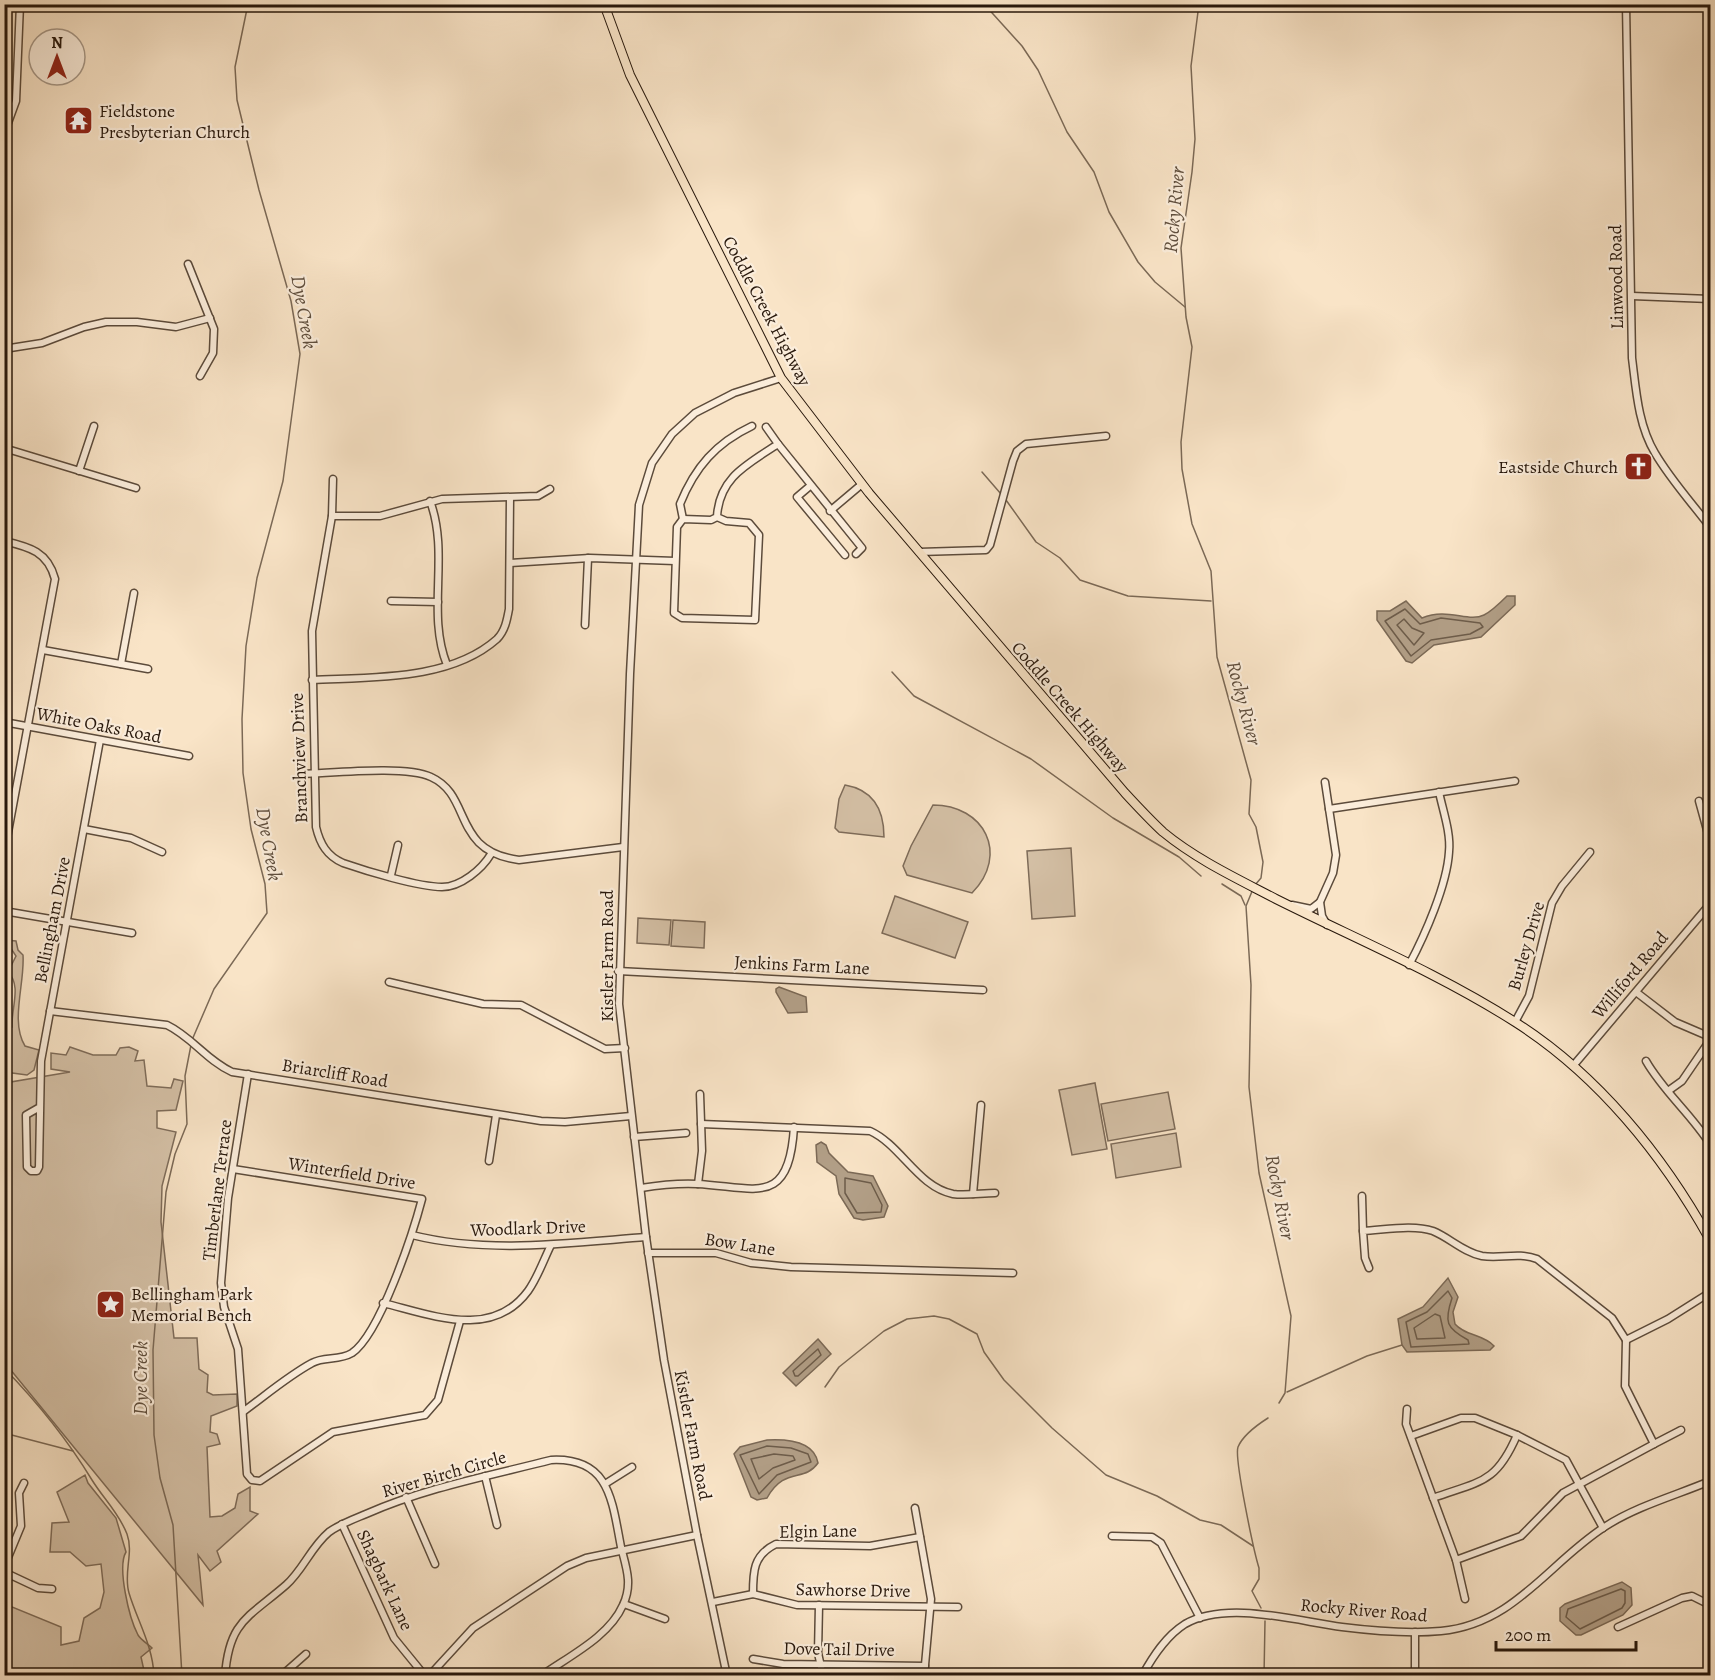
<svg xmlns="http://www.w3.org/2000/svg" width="1715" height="1680" font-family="Alegreya,serif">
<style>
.green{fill:#d5c1a7;stroke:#7e6c5a;stroke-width:1.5}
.water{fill:#b29f87;stroke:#7b6956;stroke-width:1.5}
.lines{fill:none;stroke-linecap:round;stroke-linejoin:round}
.shore{stroke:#6d5c4a;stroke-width:1.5}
.stream{stroke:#7b6956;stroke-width:1.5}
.minor-casing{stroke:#5c4b3b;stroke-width:9}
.major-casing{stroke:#28180c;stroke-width:10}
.minor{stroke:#fbeddb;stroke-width:6}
.major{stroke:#f9e4c7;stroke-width:8}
.labels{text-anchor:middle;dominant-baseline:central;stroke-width:4.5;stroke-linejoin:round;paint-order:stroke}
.poi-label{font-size:18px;fill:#28180c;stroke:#fbeddb;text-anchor:start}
.street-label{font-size:18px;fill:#28180c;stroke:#fbeddb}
.water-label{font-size:20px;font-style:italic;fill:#5f4e3d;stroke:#fbeddb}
</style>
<rect width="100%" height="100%" fill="#f9e4c7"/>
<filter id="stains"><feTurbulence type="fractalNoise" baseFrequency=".00333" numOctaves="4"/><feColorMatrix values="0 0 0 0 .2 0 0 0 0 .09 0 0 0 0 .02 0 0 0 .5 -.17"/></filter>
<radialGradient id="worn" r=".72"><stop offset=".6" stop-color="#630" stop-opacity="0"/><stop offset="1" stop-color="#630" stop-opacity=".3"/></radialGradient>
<g class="green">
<path d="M845 785C874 790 884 810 884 837L839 832 835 828 839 799Z"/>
<path d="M933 805C984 805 1010 854 972 893L907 875 903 866 911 846Z"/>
<path d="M1071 848 1075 916 1032 919 1027 851Z"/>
<path d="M895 896 968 922 955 958 882 933Z"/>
<path d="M638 918 671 920 669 945 637 943Z"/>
<path d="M673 920 705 922 704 948 671 946Z"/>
<path d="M5 940 16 941 18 950 23 955C25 983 10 1022 25 1046L39 1050 34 1070 27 1075 5 1072V1031L12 1027C11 1008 22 986 8 972L16 956 10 947 5 946Z"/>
<path d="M70 1047 93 1055H116L120 1048 129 1047 138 1051 135 1061 144 1060 147 1086 171 1088 174 1079 183 1081 176 1110 157 1111V1128L176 1132 162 1186 161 1222 174 1338H197L199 1369 208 1375 207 1392 213 1395 237 1394V1406L211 1416 210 1432 217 1434 220 1444 207 1447 210 1517 222 1516 235 1508 238 1494 250 1487V1511L258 1514 217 1551 221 1562 210 1571 198 1555 203 1605 5 1363V1083L70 1072 51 1069V1053L66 1055Z"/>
<path d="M1095 1083 1107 1149 1072 1155 1059 1090Z"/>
<path d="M1168 1092 1175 1129 1108 1141 1101 1104Z"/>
<path d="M1176 1133 1181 1167 1116 1178 1111 1144Z"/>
<path d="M85 1475 88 1483 116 1518 126 1552C117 1567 129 1618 138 1635 141 1640 148 1644 152 1648L141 1657 145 1675H5V1604L61 1627V1645L79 1641 84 1618 100 1608 104 1592 101 1564 86 1566 70 1552H50L52 1523 69 1522 57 1492Z"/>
</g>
<g class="water">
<path d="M1507 596H1515V605L1481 637 1434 645 1412 663 1406 661 1377 620V611H1390L1406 601 1422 618C1448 607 1468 623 1484 615 1492 611 1500 603 1507 596Z"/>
<path d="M779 987 806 997 807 1012 788 1013 776 992V989Z"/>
<path d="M821 1142 826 1145 829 1153 848 1172 873 1176 888 1206 884 1217 863 1220 854 1218 839 1194 836 1176 817 1162 816 1145Z"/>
<path d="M1448 1278 1458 1297 1453 1312 1455 1324C1465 1336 1483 1334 1494 1346L1490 1350 1407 1352 1402 1345 1398 1319 1423 1307Z"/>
<path d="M818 1339 831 1354 796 1386 783 1373Z"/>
<path d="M767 1440C786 1439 814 1440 818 1463 804 1483 785 1466 767 1498L757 1500 751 1497 734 1454 740 1447Z"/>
<path d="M1622 1582 1631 1588 1632 1605 1623 1615 1581 1635H1576L1560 1621V1608L1565 1604Z"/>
</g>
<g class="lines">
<g class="shore">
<path d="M1405 609 1420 624 1441 618 1480 623 1483 627 1470 634 1431 640 1411 656 1385 621Z"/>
<path d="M1404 619 1412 628 1424 633 1414 645 1397 625Z"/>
<path d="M845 1178 871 1183 882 1205 881 1212 857 1213 845 1193Z"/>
<path d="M1448 1291 1452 1298C1444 1322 1446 1328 1468 1340L1469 1344 1411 1347 1406 1322 1427 1312Z"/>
<path d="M1435 1314 1440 1316 1445 1338 1417 1339 1414 1328Z"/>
<path d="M818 1349 821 1355 798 1376H795L793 1371Z"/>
<path d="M767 1446 791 1448 808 1454 811 1462 777 1475 759 1494 740 1455Z"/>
<path d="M774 1454 793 1456 795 1460 773 1468 759 1479 751 1459Z"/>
<path d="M1621 1589 1625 1591V1603L1622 1608 1580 1629 1566 1617 1568 1609Z"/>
</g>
<g class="stream">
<path d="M984 4 1022 46 1038 70 1067 132 1094 172 1109 212 1138 262 1155 282 1185 307"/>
<path d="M1199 4 1191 66 1195 139 1192 172 1181 248 1186 317 1192 347 1181 442 1182 469 1192 524 1211 571 1217 657 1251 780 1249 814 1256 827 1263 862 1261 878 1255 885"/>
<path d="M982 472 1001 494"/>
<path d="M1006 500 1036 542 1060 558 1080 580 1128 596 1211 601"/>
<path d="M892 672 914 696 1031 759 1113 818 1179 857 1201 876"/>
<path d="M1222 884 1241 896 1245 905"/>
<path d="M1253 889 1246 906 1251 985 1249 1087 1259 1173 1291 1316 1285 1393 1279 1403"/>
<path d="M192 1040 214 989 267 913 265 884 251 829 243 773 242 719 246 646 257 578 283 481 300 354 291 301 259 190 237 100 235 67 248 4"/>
<path d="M4 1368C38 1403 67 1439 92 1480 103 1498 119 1513 127 1534 134 1553 123 1573 129 1593 137 1620 153 1646 154 1676"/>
<path d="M825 1387 839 1367 884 1331 907 1319 934 1316 949 1319 977 1334 984 1352 1004 1380 1052 1428 1106 1475 1157 1496 1200 1520 1221 1525 1253 1546"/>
<path d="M1287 1392 1367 1356 1402 1345"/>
<path d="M4 1433 73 1451"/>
<path d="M1261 1608 1252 1591 1259 1579V1568C1254 1552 1234 1458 1238 1447 1243 1435 1257 1425 1268 1418"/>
<path d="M182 1676 173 1525 160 1478 154 1435 153 1350 166 1192 175 1154 187 1124 185 1076 191 1045"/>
<path d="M1264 1676 1265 1621"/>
</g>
<defs>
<g id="minor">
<path d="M1626 4 1632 358C1636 389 1638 425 1655 453 1670 479 1692 503 1710 527"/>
<path d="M4 134 16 101 20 4"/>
<path d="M4 244V279"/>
<path d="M188 264 214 329 213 353 200 376"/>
<path d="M1632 296 1710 299"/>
<path d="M4 349 42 343 84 327 106 322H137L176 327 210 318"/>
<path d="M778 444 862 548 856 554"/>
<path d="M4 448 136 488"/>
<path d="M79 471 94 426"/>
<path d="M333 479 332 516 312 631 316 827C320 844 327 856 343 863 366 871 419 887 442 887 461 887 482 869 491 854"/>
<path d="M810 486 797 497 845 555"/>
<path d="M430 501C450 554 426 613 447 665"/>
<path d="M830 511 862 484"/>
<path d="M332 516H380L442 499 538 496 550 489"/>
<path d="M717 517 726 521 749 523 759 535 755 620 682 618 674 613 677 527 683 519 711 520 717 517C719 477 748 464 778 444L766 427"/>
<path d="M683 519 680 504C695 467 716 443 752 426"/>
<path d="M4 541C30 547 48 552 55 579L4 854"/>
<path d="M919 552 986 550 990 545 1013 461 1017 451 1026 444 1106 436"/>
<path d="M510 563 590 558 675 561"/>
<path d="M391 601 438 602"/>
<path d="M585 625 588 558"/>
<path d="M43 650 148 669"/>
<path d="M121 664 134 593"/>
<path d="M312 680C371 677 450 681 497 639 505 631 507 620 509 609L510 498"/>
<path d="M4 722 189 756"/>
<path d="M303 774C333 773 406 765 431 777 473 796 451 851 519 860L623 847"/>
<path d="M1699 801 1710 841"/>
<path d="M1329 809 1515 781"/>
<path d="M84 829 131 838 162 852"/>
<path d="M391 875 398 845"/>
<path d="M1320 902 1333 873 1336 855 1325 782"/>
<path d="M1292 905 1311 909 1320 902 1322 916 1327 925"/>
<path d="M4 911 132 933"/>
<path d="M1409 965C1425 935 1447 885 1449 852 1451 833 1443 811 1439 792"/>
<path d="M618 971 983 990"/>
<path d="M389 982 483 1004 521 1005 605 1049 625 1048"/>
<path d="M1636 992 1675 1022 1710 1037"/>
<path d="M50 1011 167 1025C192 1037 206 1060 232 1072L541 1121 565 1122 631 1116"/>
<path d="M1515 1022 1529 996 1552 903 1562 886 1590 852"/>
<path d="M1646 1061C1663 1091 1691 1114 1710 1144"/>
<path d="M1573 1066 1710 904"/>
<path d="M248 1074 228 1198 221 1283 224 1307 238 1349 247 1474 252 1480 260 1481 333 1432 425 1415 438 1400 460 1321"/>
<path d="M1668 1091 1682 1081 1710 1040"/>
<path d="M40 1107 26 1115 27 1167 31 1171H37L39 1167 41 1061 100 740"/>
<path d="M701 1124 870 1131C901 1145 918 1187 953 1194 966 1196 982 1193 995 1193"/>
<path d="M634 1137 686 1133"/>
<path d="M489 1161 496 1115"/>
<path d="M233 1169 422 1199C413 1233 380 1334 352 1353 339 1361 324 1356 312 1363 288 1376 266 1395 244 1411"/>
<path d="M698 1184 702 1151 700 1094"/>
<path d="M641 1188C660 1185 677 1183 697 1184 756 1187 789 1208 794 1127"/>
<path d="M973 1194 981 1105"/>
<path d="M1362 1196 1363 1231"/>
<path d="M412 1235C488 1254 568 1243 646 1237"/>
<path d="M648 1253H716L751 1263 791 1267 1013 1273"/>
<path d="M1369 1268 1365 1258 1363 1231C1384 1230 1413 1224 1433 1231 1450 1238 1463 1252 1482 1256 1501 1259 1518 1252 1537 1259L1612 1318 1626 1340 1668 1319 1706 1295"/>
<path d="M383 1303C432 1315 492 1340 528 1291 538 1277 544 1259 551 1245"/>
<path d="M1407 1409 1406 1424 1456 1560 1465 1599"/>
<path d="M1411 1436 1461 1418H1475L1517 1435 1566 1460 1603 1528"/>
<path d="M1654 1444 1681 1430"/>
<path d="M485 1476 497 1525"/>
<path d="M605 1484 632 1467"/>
<path d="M406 1497 435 1564"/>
<path d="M1433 1498C1480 1481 1496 1484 1517 1435"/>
<path d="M915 1508 931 1599 924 1676"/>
<path d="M342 1524 394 1638 425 1676"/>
<path d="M1112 1536 1152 1537 1161 1543 1200 1618"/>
<path d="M1456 1560 1521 1536 1563 1493 1654 1444 1625 1386 1626 1340"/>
<path d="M4 1567 21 1526 19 1493 24 1483"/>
<path d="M4 1572 38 1588 52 1589"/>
<path d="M753 1594C753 1572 753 1555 776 1544L870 1546 920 1537"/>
<path d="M713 1602 753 1594 797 1605 958 1607"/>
<path d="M624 1604 665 1619"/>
<path d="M819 1605 818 1653 823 1676"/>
<path d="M1618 1627 1682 1598 1692 1596 1710 1605"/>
<path d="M753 1659 783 1664 925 1666"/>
<path d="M225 1676C229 1621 248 1618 286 1585 303 1570 311 1547 329 1532 340 1524 354 1519 366 1514 425 1488 488 1476 551 1460 610 1457 612 1501 621 1547 626 1567 633 1584 623 1605 609 1637 569 1656 541 1676"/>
<path d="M281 1676 306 1654"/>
<path d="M429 1676 473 1628 567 1566 586 1558 697 1535"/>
<path d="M727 1676 697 1535 664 1360 646 1237 619 1004 630 674 639 505 652 463 672 434 695 413 734 393 781 378"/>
<path d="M1142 1676C1153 1656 1166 1636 1185 1624 1227 1600 1296 1621 1342 1627 1374 1631 1409 1634 1441 1631 1515 1624 1549 1562 1606 1526 1637 1506 1677 1495 1710 1481"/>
<path d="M1415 1676V1632"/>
</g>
<path id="major" d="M604 4 630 75 781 378 869 493 1125 793C1137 806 1150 820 1163 832 1197 860 1238 879 1276 899 1356 939 1440 974 1515 1022 1597 1074 1663 1155 1710 1240"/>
</defs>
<use href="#minor" class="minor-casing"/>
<use href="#major" class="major-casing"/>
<use href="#minor" class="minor"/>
<use href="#major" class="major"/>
</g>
<defs>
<symbol id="temple-square" viewBox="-11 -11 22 22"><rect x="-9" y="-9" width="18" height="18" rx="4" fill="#8f2418" stroke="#fbeddb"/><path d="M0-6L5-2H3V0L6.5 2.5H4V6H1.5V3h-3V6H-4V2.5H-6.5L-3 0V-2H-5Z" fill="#fff"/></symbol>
<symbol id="church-square" viewBox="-11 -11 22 22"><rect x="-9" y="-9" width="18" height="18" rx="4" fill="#8f2418" stroke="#fbeddb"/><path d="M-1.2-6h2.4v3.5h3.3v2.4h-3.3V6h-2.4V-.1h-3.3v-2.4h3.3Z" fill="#fff"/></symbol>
<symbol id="sight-square" viewBox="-11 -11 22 22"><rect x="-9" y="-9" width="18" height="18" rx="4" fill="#8f2418" stroke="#fbeddb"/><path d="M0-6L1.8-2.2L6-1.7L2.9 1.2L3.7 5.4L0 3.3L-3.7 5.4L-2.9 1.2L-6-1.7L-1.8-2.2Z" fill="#fff"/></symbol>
</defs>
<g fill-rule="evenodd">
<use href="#temple-square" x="62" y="104" width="33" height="33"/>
<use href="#church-square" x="1622" y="450" width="33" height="33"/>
<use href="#sight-square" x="94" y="1288" width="33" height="33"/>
</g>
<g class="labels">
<g class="poi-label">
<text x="99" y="111">Fieldstone<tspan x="99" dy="21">Presbyterian Church</tspan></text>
<text x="1618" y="467" text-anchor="end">Eastside Church</text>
<text x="131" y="1294">Bellingham Park<tspan x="131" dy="21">Memorial Bench</tspan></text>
</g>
<g class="street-label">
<text transform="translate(1616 277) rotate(-91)">Linwood Road</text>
<text transform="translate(767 311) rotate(62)">Coddle Creek Highway</text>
<text transform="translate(1070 707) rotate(49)">Coddle Creek Highway</text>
<text transform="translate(99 725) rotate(11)">White Oaks Road</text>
<text transform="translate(299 758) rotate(-92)">Branchview Drive</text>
<text transform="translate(52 920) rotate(-79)">Bellingham Drive</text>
<text transform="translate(1526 946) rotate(-74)">Burley Drive</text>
<text transform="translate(607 956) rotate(-90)">Kistler Farm Road</text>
<text transform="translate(802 965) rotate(3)">Jenkins Farm Lane</text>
<text transform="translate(1630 975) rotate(-50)">Williford Road</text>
<text transform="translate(335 1073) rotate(9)">Briarcliff Road</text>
<text transform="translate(352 1173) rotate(9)">Winterfield Drive</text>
<text transform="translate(217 1190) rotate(-83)">Timberlane Terrace</text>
<text transform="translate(528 1228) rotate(-2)">Woodlark Drive</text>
<text transform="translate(740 1244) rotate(9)">Bow Lane</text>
<text transform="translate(693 1435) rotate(79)">Kistler Farm Road</text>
<text transform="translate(444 1474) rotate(-16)">River Birch Circle</text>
<text transform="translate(818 1531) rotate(-1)">Elgin Lane</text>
<text transform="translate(385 1580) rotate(65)">Shagbark Lane</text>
<text transform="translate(853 1590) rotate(1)">Sawhorse Drive</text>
<text transform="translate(1364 1610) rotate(5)">Rocky River Road</text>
<text transform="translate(839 1649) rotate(1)">Dove Tail Drive</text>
</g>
<g class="water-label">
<text transform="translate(1174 210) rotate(-85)">Rocky River</text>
<text transform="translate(304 312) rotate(80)">Dye Creek</text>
<text transform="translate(1244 703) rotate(75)">Rocky River</text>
<text transform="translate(269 844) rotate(80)">Dye Creek</text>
<text transform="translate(1280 1197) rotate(79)">Rocky River</text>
<text transform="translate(140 1378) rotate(-90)">Dye Creek</text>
</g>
</g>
<rect width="1715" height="1680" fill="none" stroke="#f9e4c7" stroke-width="24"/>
<rect x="6" y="6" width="1703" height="1668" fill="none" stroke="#28180c" stroke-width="3"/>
<rect x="12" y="12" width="1691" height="1656" fill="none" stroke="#28180c" stroke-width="1.5"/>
<g transform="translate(57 57)"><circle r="28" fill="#fbeddb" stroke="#a79888" stroke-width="1.5"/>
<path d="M0-4.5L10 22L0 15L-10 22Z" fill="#8f2418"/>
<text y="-9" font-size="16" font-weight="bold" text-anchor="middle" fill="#28180c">N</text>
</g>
<path d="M1496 1641v9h140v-9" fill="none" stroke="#28180c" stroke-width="3"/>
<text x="1505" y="1641" font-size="18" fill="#28180c" stroke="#fbeddb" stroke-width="4.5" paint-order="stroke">200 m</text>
<rect width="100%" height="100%" filter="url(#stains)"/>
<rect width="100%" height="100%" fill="url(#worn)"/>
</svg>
